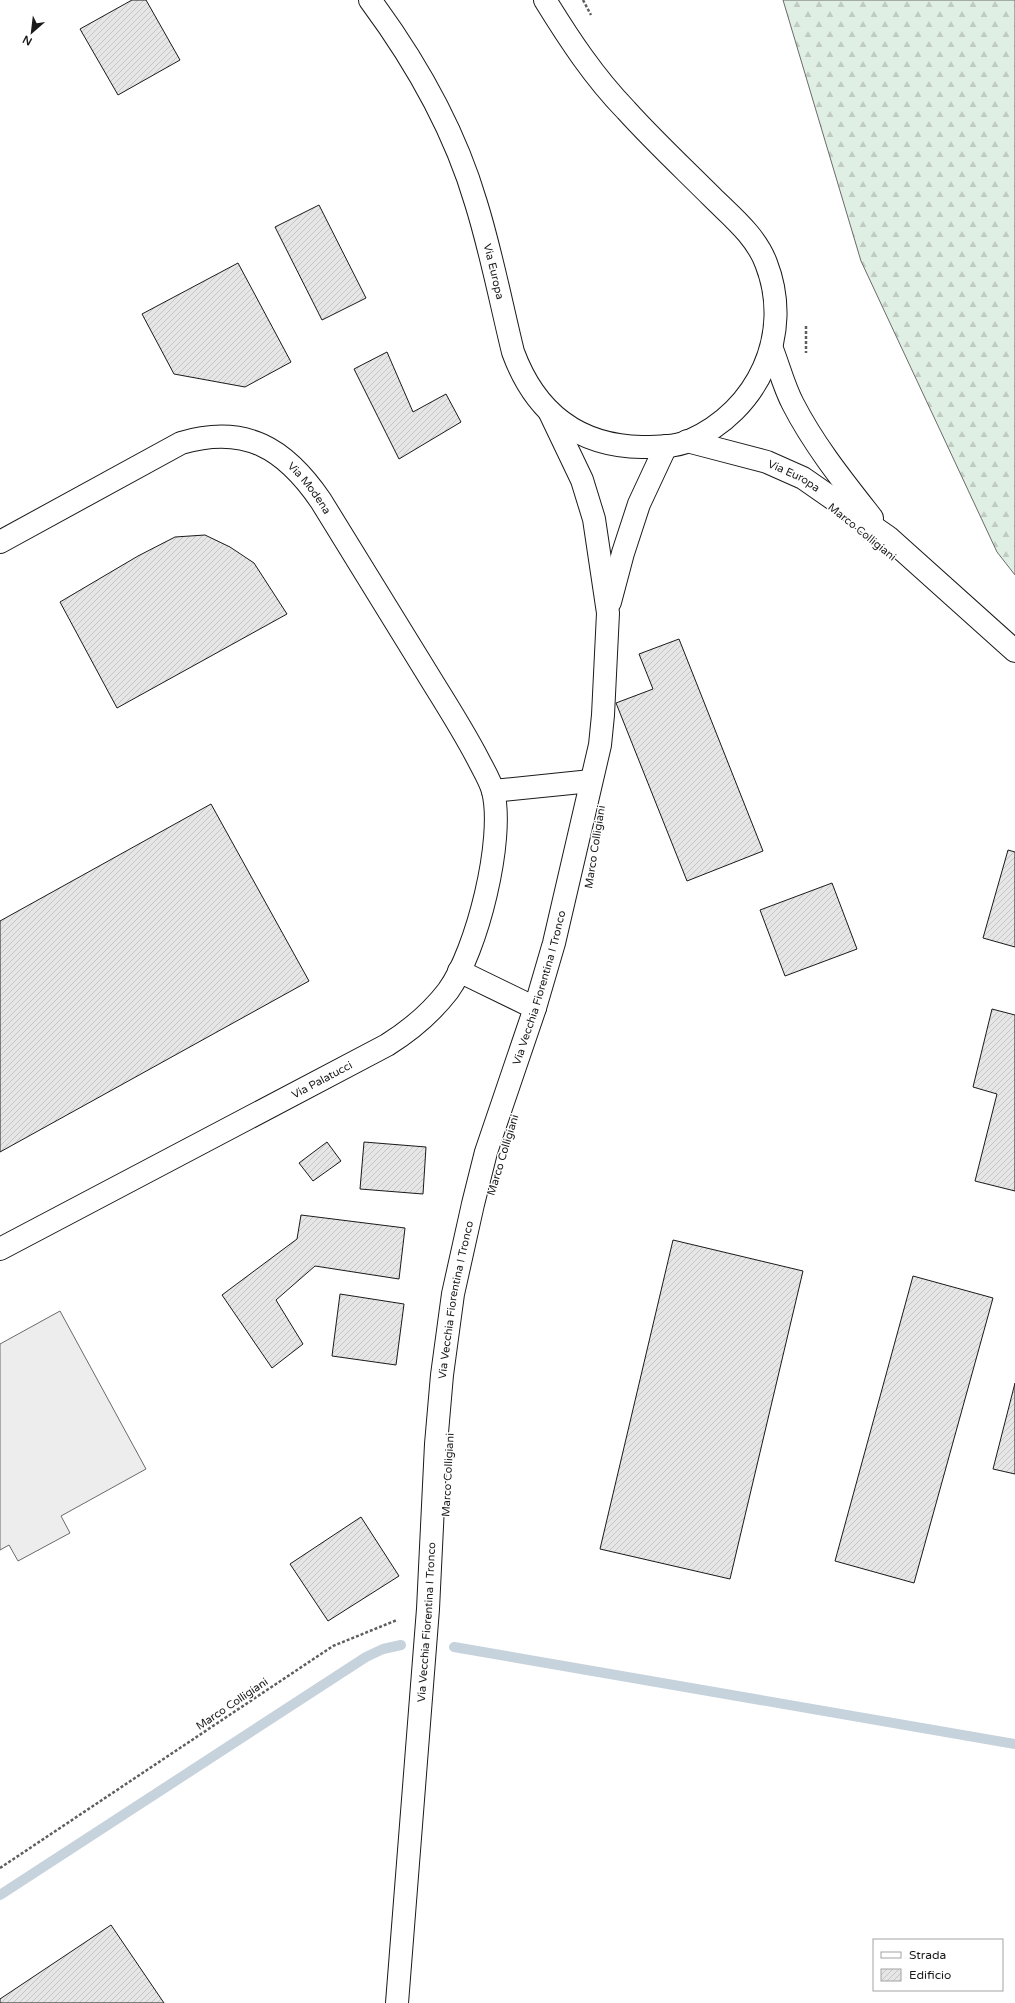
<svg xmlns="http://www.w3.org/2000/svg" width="1015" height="2003" font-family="'Varela Round',sans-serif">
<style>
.forest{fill:url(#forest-firs);stroke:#6a6a6a}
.parking{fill:#ededed;stroke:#6a6a6a}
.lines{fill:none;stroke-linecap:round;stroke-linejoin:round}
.stream{stroke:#c6d2dc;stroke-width:10}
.building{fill:url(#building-hatch);stroke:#1a1a1a}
.minor-casing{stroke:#1a1a1a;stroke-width:24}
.major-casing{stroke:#1a1a1a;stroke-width:24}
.path{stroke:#5f5f5f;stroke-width:2.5;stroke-dasharray:3 2;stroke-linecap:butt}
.minor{stroke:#fff;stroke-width:22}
.major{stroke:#fff;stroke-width:22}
.labels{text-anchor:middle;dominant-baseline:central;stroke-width:3;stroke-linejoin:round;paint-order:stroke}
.street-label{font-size:11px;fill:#1a1a1a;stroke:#fff}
</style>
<defs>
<pattern id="forest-firs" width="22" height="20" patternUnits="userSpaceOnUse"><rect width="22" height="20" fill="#e0efe3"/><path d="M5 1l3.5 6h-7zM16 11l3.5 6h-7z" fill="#c0ccc2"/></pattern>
<pattern id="building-hatch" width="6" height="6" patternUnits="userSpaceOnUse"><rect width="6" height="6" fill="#e6e6e6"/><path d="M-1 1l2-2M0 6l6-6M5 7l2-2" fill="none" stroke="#c5c5c5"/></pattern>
</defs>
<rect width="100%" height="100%" fill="#fff"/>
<path class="forest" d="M783 0H1015V575L997 552 861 261Z"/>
<path class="parking" d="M60 1311 146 1469 61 1516 70 1533 18 1561 9 1545 0 1550V1344Z"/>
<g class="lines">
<g class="stream">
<path d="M454 1647 1015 1744"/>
<path d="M0 1895 366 1657 383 1649 401 1645"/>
</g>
</g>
<g class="building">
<path d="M132 0H146L180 60 118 95 80 29Z"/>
<path d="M319 205 366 298 322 320 275 227Z"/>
<path d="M238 263 291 362 245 387 174 374 142 314Z"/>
<path d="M387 352 413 412 446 394 461 422 399 459 354 369Z"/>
<path d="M205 535 230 547 254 563 287 614 117 708 60 602 138 556 175 537Z"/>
<path d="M679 639 763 851 687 881 616 703 653 689 639 654Z"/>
<path d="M211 804 309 981 0 1152V921Z"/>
<path d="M1008 850 1015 852V947L983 938Z"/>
<path d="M832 883 857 949 785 976 760 910Z"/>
<path d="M992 1009 1015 1015V1191L975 1181 997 1094 973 1087Z"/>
<path d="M327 1142 341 1161 313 1181 299 1163Z"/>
<path d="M364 1142 426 1147 423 1194 360 1189Z"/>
<path d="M301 1215 405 1228 399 1279 315 1266 276 1300 303 1344 272 1368 222 1295 297 1239Z"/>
<path d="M673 1240 803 1271 730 1579 600 1549Z"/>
<path d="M913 1276 993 1298 914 1583 835 1561Z"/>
<path d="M340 1294 404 1304 396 1365 332 1356Z"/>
<path d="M1015 1383V1474L993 1469Z"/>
<path d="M361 1517 399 1576 328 1621 290 1564Z"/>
<path d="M111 1925 164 2003H0V1999Z"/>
</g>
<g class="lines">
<defs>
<g id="minor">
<path id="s1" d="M0 542 181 443C245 424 285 448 321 501 359 562 397 624 435 686 450 710 465 734 478 759 483 769 490 780 493 791 505 839 477 951 448 991 431 1013 411 1030 387 1045L0 1249"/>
<path d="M610 602 623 553 639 504 666 446"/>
<path d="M493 791 591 781"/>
<path d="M459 971 535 1008"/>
<path id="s2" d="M397 2003 428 1609 436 1444 442 1375 453 1294 473 1204 486 1152 535 1008 554 943 600 745 603 715 608 613 594 519 582 480 550 413"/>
</g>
<g id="major">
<path id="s3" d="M370 0C416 62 454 128 476 203 491 251 501 303 513 352 535 412 577 446 642 447 657 447 675 447 689 441 758 411 794 334 766 263 756 236 731 216 712 197 683 168 653 140 626 110 594 77 569 39 545 0"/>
<path d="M772 349C779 367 784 387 793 404 814 445 843 481 872 518"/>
<path id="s4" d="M687 441 767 462 803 478 888 537 1015 651"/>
</g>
</defs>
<use href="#minor" class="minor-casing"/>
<use href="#major" class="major-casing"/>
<g class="path">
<path d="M583 0 591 15"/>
<path d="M806 326V353"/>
<path d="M0 1868 333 1646 397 1620"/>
</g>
<use href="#minor" class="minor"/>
<use href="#major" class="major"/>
</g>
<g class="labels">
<g class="street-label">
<text stroke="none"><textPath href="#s3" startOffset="301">Via Europa</textPath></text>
<text stroke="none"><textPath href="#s4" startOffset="113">Via Europa</textPath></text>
<text stroke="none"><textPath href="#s1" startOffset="354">Via Modena</textPath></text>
<text transform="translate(862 532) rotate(39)">Marco Colligiani</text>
<text transform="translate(595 847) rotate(-81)">Marco Colligiani</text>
<text stroke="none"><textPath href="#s2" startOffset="1030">Via Vecchia Fiorentina I Tronco</textPath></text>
<text transform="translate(322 1080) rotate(-28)">Via Palatucci</text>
<text transform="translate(503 1155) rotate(-73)">Marco Colligiani</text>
<text stroke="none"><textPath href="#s2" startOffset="706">Via Vecchia Fiorentina I Tronco</textPath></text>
<text transform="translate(448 1475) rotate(-87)">Marco Colligiani</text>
<text stroke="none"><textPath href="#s2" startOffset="382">Via Vecchia Fiorentina I Tronco</textPath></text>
<text transform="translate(232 1704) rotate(-34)">Marco Colligiani</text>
</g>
</g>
<rect x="873" y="1939" width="130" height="52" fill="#ffffff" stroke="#a3a3a3"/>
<rect x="881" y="1952" width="20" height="6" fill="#ffffff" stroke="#a3a3a3"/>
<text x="909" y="1959" font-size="12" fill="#1a1a1a">Strada</text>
<rect x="881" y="1969" width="20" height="12" fill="url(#building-hatch)" stroke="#a3a3a3"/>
<text x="909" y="1979" font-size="12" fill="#1a1a1a">Edificio</text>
<g transform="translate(32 32) rotate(208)" stroke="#ffffff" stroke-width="3" paint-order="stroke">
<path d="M0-3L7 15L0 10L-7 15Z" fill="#1a1a1a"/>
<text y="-6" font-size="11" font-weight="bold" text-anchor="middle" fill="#1a1a1a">N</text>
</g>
</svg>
